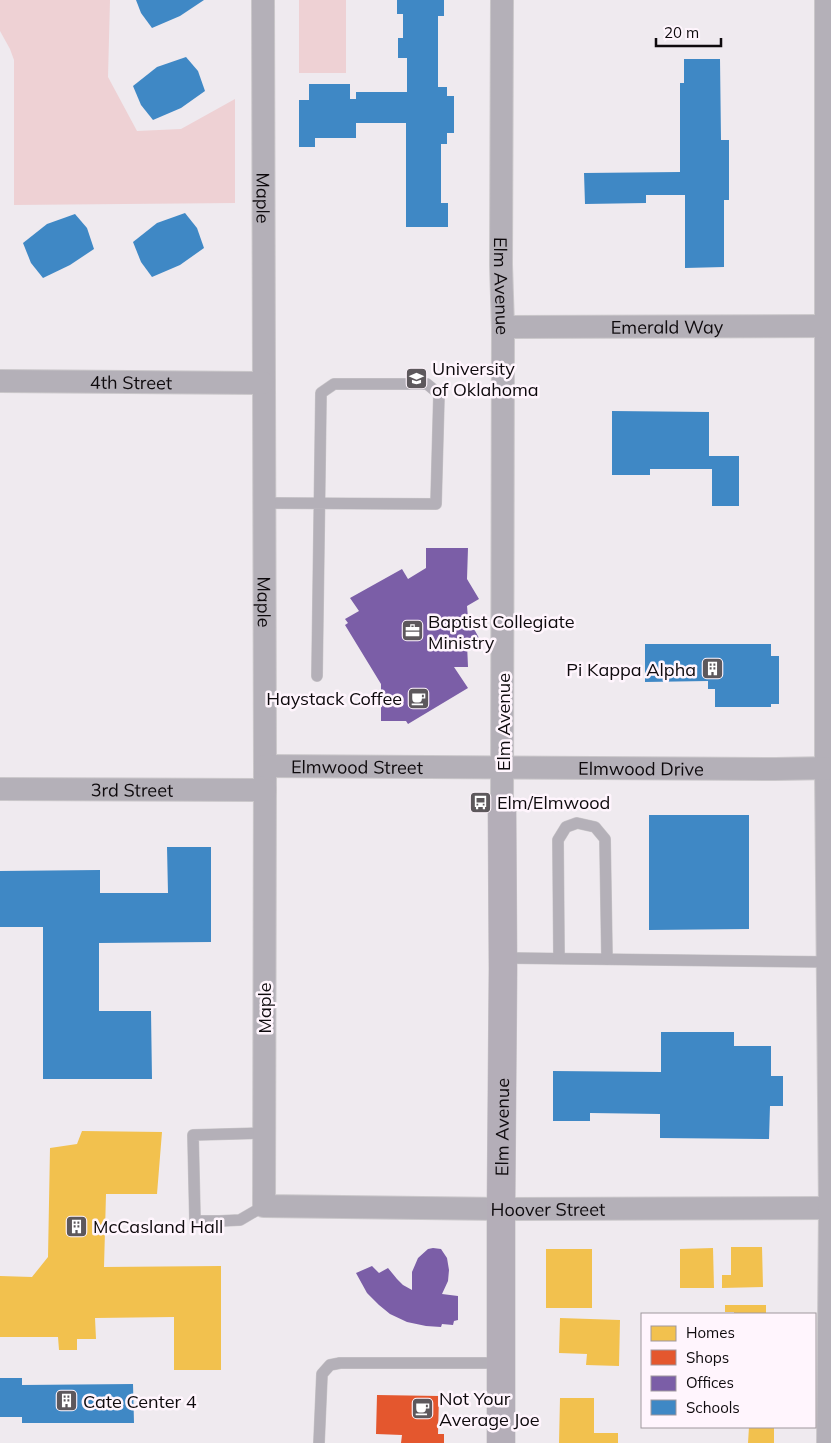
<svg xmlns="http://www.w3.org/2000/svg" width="831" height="1443" font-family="Mulish,sans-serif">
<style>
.park{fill:#eed1d4}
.homes{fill:#f2c14e}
.shops{fill:#e4572e}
.offices{fill:#7b5ea7}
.schools{fill:#3f88c5}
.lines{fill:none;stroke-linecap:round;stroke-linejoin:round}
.lane-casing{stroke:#cac7ca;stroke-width:12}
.street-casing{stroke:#cac7ca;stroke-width:24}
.secondary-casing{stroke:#cac7ca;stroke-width:29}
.lane{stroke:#b4b0b8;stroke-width:11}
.street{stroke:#b4b0b8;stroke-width:22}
.secondary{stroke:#b4aeb8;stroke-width:28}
.labels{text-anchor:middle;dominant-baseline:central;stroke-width:5;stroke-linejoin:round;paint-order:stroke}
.street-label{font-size:18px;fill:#0e0a0d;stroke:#fff5fd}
.poi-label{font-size:18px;fill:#0e0a0d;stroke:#fff5fd;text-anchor:start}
</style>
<rect width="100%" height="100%" fill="#efeaef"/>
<g class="park">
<path d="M0 0H110L108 77 137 131 181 129 235 99V203L14 205V60L10 49 0 31Z"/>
<rect x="299" y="0" width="47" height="73"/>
</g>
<g class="homes">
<path d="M82 1131 162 1132 157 1194H106L104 1267 221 1266V1370H174V1317L95 1318 96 1339H77V1350H59L58 1337H0V1276L32 1277 48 1257 50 1148 77 1144Z"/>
<path d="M731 1247H762L763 1287 722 1288V1275H731Z"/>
<path d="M713 1248 714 1288H680V1249Z"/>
<rect x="546" y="1249" width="46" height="59"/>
<path d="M725 1305H766V1314H734V1312H725Z"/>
<path d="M560 1318 620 1320 619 1366 586 1365 587 1354 559 1353Z"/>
<path d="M560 1398H594V1433H618V1443H559Z"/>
<path d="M749 1427H774V1443H748Z"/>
</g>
<path class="shops" d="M377 1395 439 1396 438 1434H444V1443H401L402 1435 376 1434Z"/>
<g class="offices">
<path d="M426 548H468L467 579 479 599 467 606 468 618 479 638 467 644 468 667H454L468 688 408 724 406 721H381V684L345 625 348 623 345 619 359 611 350 598 402 569 408 579 426 568Z"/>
<path d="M433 1248 441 1249 447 1258 449 1270 448 1281 442 1294 458 1296V1320L454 1321 453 1325 442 1324 441 1327 426 1326 407 1322 390 1314 379 1305 367 1293 356 1273 372 1266 379 1273 388 1268 397 1279 403 1285 412 1290V1272L418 1258 428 1249Z"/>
</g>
<g class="schools">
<path d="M136 0H204L180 16 152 28 141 13Z"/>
<path d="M397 0H444V16H438V87H447V96H454V133H447V144H441V203H448V227H406V123H356V138H315V147H299V100H309V84H350V99H356V92H407V58H398V38H403V14H397Z"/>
<path d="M186 57 198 71 205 91 181 108 153 120 141 105 133 86 157 67Z"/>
<path d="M684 59H720L721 140H729V200H724V267L685 268V195H646V203L585 204 584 173 680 172V83H684Z"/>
<path d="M185 213 197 228 204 248 180 265 152 277 141 262 133 242 157 223Z"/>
<path d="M75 214 87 228 94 249 70 265 43 278 31 263 23 243 47 224Z"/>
<path d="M612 411 709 412V456H739V506H712V469H650V475H612Z"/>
<path d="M645 644H771V656H779V704H771V707H715V689H708V681L645 682Z"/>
<path d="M649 815H749V929L649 930Z"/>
<path d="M167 847H211V942L99 943V1011H151L152 1079H43V927H0V871L100 870V893H168Z"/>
<path d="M661 1032H734V1046H771V1076H783V1106H770L769 1139 660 1138V1114L590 1113V1121H553V1071L661 1072Z"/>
<path d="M0 1378H22V1385L133 1384 134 1423H22V1417H0Z"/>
</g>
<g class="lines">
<defs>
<g id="lane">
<path d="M264 503 436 504 439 394 427 384H334L321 393 317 676"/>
<path d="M503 958 831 962"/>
<path d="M559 958 558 840 566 827 577 823 595 827 605 839 607 959"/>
<path d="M264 1133 193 1135 195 1221H220L240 1220 264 1206"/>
<path d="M319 1443 322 1374 330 1365 340 1363H501"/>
</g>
<g id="street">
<path id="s1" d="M263 0 265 766 264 1206 501 1209 831 1208"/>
<path id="s2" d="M502 0 501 265 503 327 502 806"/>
<path d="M826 0V768L830 1208 828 1443"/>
<path id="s3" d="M503 327 831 326"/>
<path id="s4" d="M0 381 263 383"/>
<path id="s5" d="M265 766 775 769 831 768"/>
<path id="s6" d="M0 789 265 790"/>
</g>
<g id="secondary">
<path id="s7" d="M501 1443V1209L503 969 502 806"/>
</g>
</defs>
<use href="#lane" class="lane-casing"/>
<use href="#street" class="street-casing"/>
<use href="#secondary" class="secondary-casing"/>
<use href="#lane" class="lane"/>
<use href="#street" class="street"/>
<use href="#secondary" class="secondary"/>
</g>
<defs>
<symbol id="university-square" viewBox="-11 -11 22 22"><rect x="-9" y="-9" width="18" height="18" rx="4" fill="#5d585c" stroke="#fff5fd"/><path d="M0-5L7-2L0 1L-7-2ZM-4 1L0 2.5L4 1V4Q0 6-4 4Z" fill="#fff"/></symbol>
<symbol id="office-square" viewBox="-11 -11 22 22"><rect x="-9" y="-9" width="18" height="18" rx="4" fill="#5d585c" stroke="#fff5fd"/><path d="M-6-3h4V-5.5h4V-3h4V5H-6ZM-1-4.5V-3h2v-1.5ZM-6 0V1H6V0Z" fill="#fff"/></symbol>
<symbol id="building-square" viewBox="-11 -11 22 22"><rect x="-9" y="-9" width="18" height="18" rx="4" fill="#5d585c" stroke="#fff5fd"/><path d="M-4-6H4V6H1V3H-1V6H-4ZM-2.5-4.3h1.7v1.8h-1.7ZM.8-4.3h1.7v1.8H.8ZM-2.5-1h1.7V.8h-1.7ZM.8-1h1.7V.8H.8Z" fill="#fff"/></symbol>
<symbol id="cafe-square" viewBox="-11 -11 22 22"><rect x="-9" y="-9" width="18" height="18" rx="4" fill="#5d585c" stroke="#fff5fd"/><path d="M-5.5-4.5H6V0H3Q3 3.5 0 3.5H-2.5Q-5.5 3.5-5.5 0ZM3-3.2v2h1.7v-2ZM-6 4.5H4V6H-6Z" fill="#fff"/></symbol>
<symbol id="bus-square" viewBox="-11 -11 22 22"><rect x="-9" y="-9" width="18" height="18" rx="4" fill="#5d585c" stroke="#fff5fd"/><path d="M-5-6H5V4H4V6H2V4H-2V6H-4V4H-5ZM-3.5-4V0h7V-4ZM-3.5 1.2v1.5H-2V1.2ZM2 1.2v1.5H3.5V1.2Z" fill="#fff"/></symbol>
</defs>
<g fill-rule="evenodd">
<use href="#university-square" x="404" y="366" width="25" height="25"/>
<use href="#office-square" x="400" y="618" width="25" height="25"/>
<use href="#building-square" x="700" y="656" width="25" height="25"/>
<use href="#cafe-square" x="406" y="686" width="25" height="25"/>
<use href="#bus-square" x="468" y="790" width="25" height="25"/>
<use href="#building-square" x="64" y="1214" width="25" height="25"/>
<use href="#building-square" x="54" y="1388" width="25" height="25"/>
<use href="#cafe-square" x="410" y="1396" width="25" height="25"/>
</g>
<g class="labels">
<g class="street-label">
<text stroke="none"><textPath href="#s1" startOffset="198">Maple</textPath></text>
<text stroke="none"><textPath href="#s2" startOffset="286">Elm Avenue</textPath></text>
<text stroke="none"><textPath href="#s3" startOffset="164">Emerald Way</textPath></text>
<text stroke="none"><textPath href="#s4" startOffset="131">4th Street</textPath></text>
<text stroke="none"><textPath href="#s1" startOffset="602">Maple</textPath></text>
<text transform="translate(503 722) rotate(-90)">Elm Avenue</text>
<text stroke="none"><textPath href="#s5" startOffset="92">Elmwood Street</textPath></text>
<text stroke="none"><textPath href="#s5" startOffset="376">Elmwood Drive</textPath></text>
<text stroke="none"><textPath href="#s6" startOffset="132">3rd Street</textPath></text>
<text transform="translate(264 1008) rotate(-90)">Maple</text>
<text stroke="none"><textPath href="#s7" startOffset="316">Elm Avenue</textPath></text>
<text stroke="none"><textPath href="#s1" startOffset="1490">Hoover Street</textPath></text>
</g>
<g class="poi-label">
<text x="432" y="368">University<tspan x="432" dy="21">of Oklahoma</tspan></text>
<text x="428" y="621">Baptist Collegiate<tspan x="428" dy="21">Ministry</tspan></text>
<text x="696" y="669" text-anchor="end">Pi Kappa Alpha</text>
<text x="402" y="698" text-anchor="end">Haystack Coffee</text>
<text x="497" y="802">Elm/Elmwood</text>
<text x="93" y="1226">McCasland Hall</text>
<text x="439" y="1398">Not Your<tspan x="439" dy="21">Average Joe</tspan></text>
<text x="83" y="1401">Cate Center 4</text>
</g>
</g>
<rect x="641" y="1313" width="175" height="115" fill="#fff5fd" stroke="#9f979d"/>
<rect x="651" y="1326" width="25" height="15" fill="#f2c14e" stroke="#9f979d"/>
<text x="686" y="1338" font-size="15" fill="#0e0a0d">Homes</text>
<rect x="651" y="1350" width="25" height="15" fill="#e4572e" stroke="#9f979d"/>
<text x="686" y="1363" font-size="15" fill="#0e0a0d">Shops</text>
<rect x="651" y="1376" width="25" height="15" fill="#7b5ea7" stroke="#9f979d"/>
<text x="686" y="1388" font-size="15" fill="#0e0a0d">Offices</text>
<rect x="651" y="1400" width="25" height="15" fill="#3f88c5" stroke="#9f979d"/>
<text x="686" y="1413" font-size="15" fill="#0e0a0d">Schools</text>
<path d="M656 38v8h65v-8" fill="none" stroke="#0e0a0d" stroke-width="2.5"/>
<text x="664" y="38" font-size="15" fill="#0e0a0d" stroke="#fff5fd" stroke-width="4" paint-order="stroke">20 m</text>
</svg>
